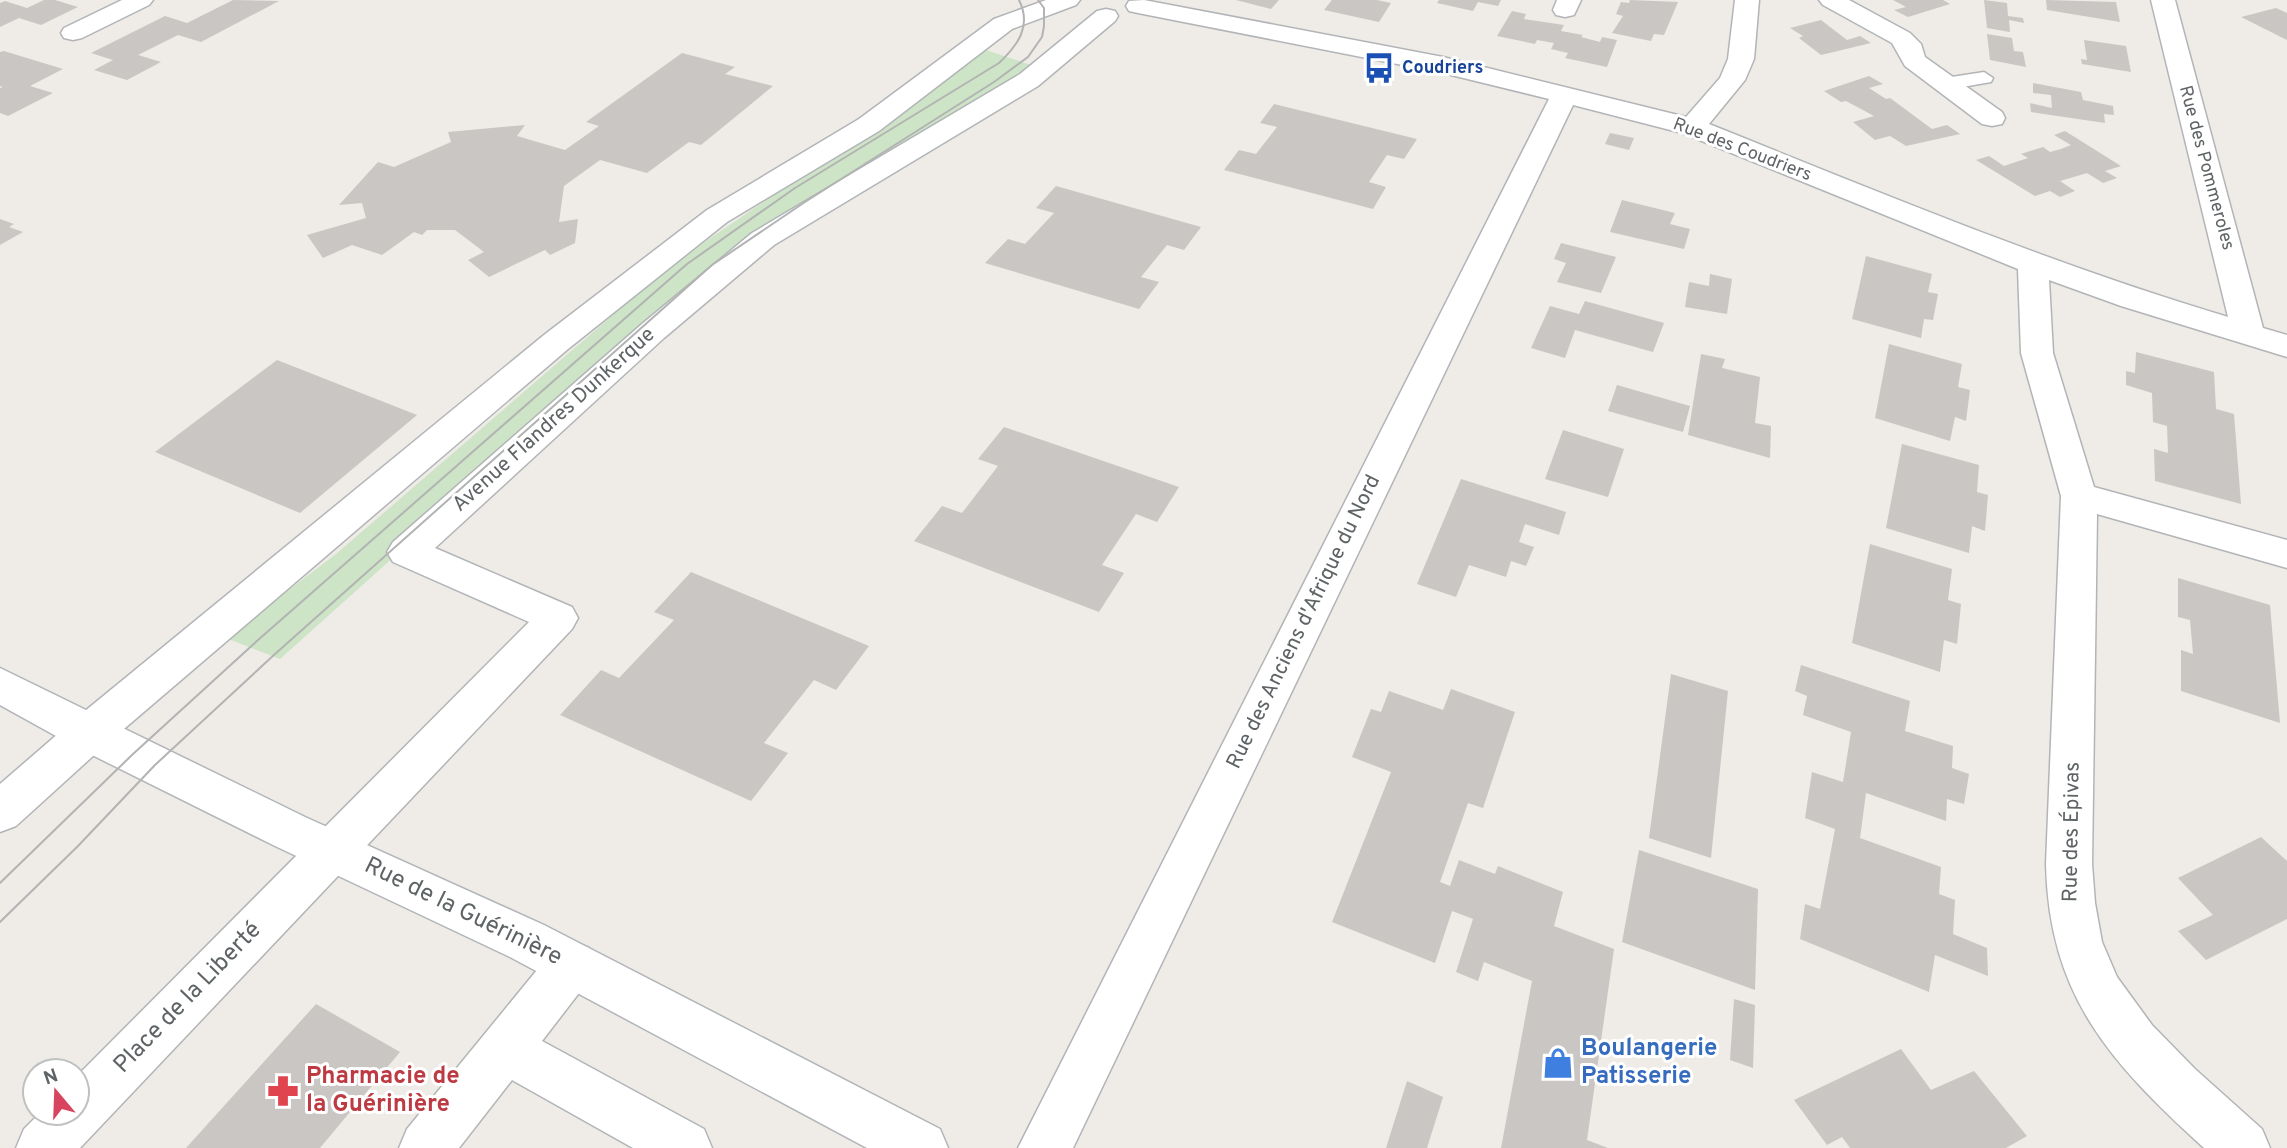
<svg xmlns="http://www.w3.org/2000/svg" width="2287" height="1148" font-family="Overpass,sans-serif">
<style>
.green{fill:#cde4c6}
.building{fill:#cac6c3}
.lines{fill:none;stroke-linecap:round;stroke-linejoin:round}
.service-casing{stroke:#b2b5b7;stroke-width:3}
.minor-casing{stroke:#b2b5b7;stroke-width:3}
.secondary-casing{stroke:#b1b5b8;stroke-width:3}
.service{fill:#fff;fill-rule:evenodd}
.minor{fill:#fff;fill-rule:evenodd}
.secondary{fill:#fff;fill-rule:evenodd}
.tram{stroke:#b2b3b3;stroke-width:2}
.labels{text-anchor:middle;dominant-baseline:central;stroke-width:6;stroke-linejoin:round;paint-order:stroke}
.far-transit-label{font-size:18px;font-weight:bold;fill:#164399;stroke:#fff;text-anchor:start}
.far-street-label{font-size:18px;fill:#5e6365;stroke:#fff}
.street-label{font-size:21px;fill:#5e6365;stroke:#fff}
.near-street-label{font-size:24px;fill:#5e6365;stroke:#fff}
.near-shop-label{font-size:24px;font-weight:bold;fill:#366cbe;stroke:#fff;text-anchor:start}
.near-health-label{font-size:24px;font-weight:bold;fill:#be3a42;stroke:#fff;text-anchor:start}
</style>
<rect width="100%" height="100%" fill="#efebe7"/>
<path class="green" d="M986 50 1031 65 676 304 280 659 226 638 336 554 642 290 709 239 781 190 897 119 939 83Z"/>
<g class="building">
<path d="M44 0H55L78 7 41 25 19 18 0 27V3L5 1 27 8Z"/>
<path d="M233 0 279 1 201 42 178 35 138 55 161 62 127 80 94 70 113 60 91 53 165 16 187 23Z"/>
<path d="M1236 0H1279L1271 9Z"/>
<path d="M1332 0H1377L1391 3 1379 22 1324 10Z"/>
<path d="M1439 0H1501L1498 6 1478 2 1473 11 1437 3Z"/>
<path d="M1630 0 1678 2 1664 35 1654 34 1651 41 1612 33 1623 16 1616 14 1621 2 1629 3Z"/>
<path d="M1893 0H1943L1950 4 1908 17 1894 10 1906 7Z"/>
<path d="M1984 0 2007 3 2008 16 2023 18 2024 23 2009 20 2010 32 1987 28Z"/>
<path d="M2046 0 2116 2 2120 22 2047 10Z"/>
<path d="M2276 8 2287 13V40L2241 17Z"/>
<path d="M1512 11 1526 14 1524 19 1564 25 1561 31 1583 35 1581 37 1600 42 1602 37 1617 40 1607 67 1565 58 1568 53 1551 49 1554 43 1537 40 1535 44 1497 36Z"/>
<path d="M1821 20 1847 40 1860 36 1871 43 1821 55 1799 38 1803 36 1790 28Z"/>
<path d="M1987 34 2012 38 2014 51 2023 52 2026 67 1990 60Z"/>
<path d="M2084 40 2126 46 2131 72 2082 64 2081 59 2087 60Z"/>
<path d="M4 51 63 69 30 86 53 93 8 116 0 113V88L3 87 0 86V52Z"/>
<path d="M682 53 735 67 725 74 773 86 701 145 689 142 647 173 600 160 564 186 559 222 578 219 575 243 550 255 545 250 489 277 468 260 484 252 455 230H427L422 235 414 232 382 255 352 245 323 258 307 235 366 218 362 203 339 205 378 162 394 167 451 142 448 132 525 125 517 136 565 150 599 126 586 122Z"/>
<path d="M1869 76 1883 84 1869 88 1886 99 1890 98 1932 129 1947 125 1960 134 1906 146 1890 136 1875 140 1853 122 1874 116 1846 101 1841 102 1824 91Z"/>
<path d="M2033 83 2081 92 2083 100 2113 106 2114 115 2104 114 2105 123 2031 112 2030 103 2052 108 2051 95 2033 93Z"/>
<path d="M1274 104 1417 139 1404 159 1387 155 1369 182 1386 187 1373 209 1224 170 1239 150 1256 154 1277 127 1260 123Z"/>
<path d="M2065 131 2121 166 2105 171 2117 178 2103 183 2087 173 2060 181 2075 191 2060 197 2050 191 2035 196 1976 160 1989 156 2004 166 2028 158 2021 154 2043 147 2050 152 2061 149 2071 145 2054 135Z"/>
<path d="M1610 133 1634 138 1629 150 1605 144Z"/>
<path d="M1056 186 1201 227 1184 250 1167 245 1141 277 1159 282 1139 309 985 263 1008 239 1025 244 1054 213 1036 208Z"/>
<path d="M1622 200 1675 213 1670 224 1690 229 1684 249 1610 232Z"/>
<path d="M0 219 14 224 9 227 23 232 0 245Z"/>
<path d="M1561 243 1616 257 1601 293 1557 282 1566 263 1554 259Z"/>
<path d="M1866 256 1932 274 1928 292 1938 294 1933 320 1924 319 1921 338 1852 319Z"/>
<path d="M1710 274 1732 279 1727 314 1685 307 1689 282 1709 286Z"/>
<path d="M1585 301 1664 323 1653 352 1575 330 1565 358 1531 348 1550 306 1579 314Z"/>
<path d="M1889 344 1962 364 1958 387 1970 390 1966 421 1955 417 1950 441 1875 418Z"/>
<path d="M2136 352 2214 372 2216 409 2234 414 2241 504 2155 481 2154 449 2168 453 2167 426 2153 422 2152 393 2126 385V371L2135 373Z"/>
<path d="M1701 354 1725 359 1722 368 1760 377 1755 423 1771 426 1770 458 1688 435Z"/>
<path d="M277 360 417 415 300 513 155 452Z"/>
<path d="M1617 385 1690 406 1683 432 1608 411Z"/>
<path d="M1004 427 1179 487 1157 522 1136 514 1102 565 1124 573 1099 612 914 541 942 506 962 513 998 466 978 459Z"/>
<path d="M1563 430 1624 449 1608 497 1545 479Z"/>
<path d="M1902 444 1979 465 1977 492 1988 495 1985 531 1972 526 1969 553 1886 528Z"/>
<path d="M1461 479 1566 512 1559 535 1525 524 1519 542 1534 547 1526 566 1511 561 1506 577 1469 565 1456 597 1417 584Z"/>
<path d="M1870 544 1952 569 1948 600 1961 604 1957 644 1944 640 1940 672 1852 643Z"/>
<path d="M691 572 869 646 836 690 814 680 764 743 788 753 751 801 560 715 601 670 619 678 674 620 654 612Z"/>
<path d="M2178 578 2270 605 2280 723 2181 691V650L2193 654 2190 620 2178 617Z"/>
<path d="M1801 665 1910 701 1905 731 1953 746 1952 768 1969 774 1964 804 1947 799 1946 821 1866 793 1860 838 1941 867 1939 894 1955 900 1953 934 1987 948 1988 976 1935 955 1929 992 1800 939 1805 904 1820 909 1835 829 1805 818 1812 772 1843 782 1851 732 1803 715 1807 696 1795 691Z"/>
<path d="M1671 674 1728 691 1711 858 1649 838Z"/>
<path d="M1451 689 1515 712 1483 808 1468 803 1440 882 1450 886 1459 860 1495 874 1498 866 1563 892 1554 926 1614 949 1587 1140 1608 1148H1501L1532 981 1484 962 1478 981 1456 972 1473 919 1452 911 1435 963 1332 922 1391 772 1352 757 1371 709 1381 712 1389 691 1443 710Z"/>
<path d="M2261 837 2287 861V919L2206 960 2178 931 2213 915 2178 878Z"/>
<path d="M1639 850 1758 889 1755 990 1622 942Z"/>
<path d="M1734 999 1755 1005 1753 1068 1730 1060Z"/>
<path d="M316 1004 400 1052 320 1148H186Z"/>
<path d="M1901 1049 1931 1090 1974 1071 2027 1136 2006 1148H1850L1842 1137 1827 1145 1794 1100Z"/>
<path d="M1407 1081 1443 1097 1427 1148H1386Z"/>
</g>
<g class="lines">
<defs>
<path id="service" d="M1984 72 1993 78 1991 82 1945 90 1936 84 1945 78Z"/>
<g id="minor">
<path d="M122 0H153L149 5 82 38 73 40 64 38 61 33 64 28Z"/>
<path d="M1046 0H1080L1076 5 1012 29 879 131 727 222 568 349 104 746 16 826 0 832V784L74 720 544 335 707 210 859 119 994 19Z"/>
<path d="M1144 0 1443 57 1686 117 1720 78 1728 59 1735 0H1759L1754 59 1745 80 1709 124C1881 193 2051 264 2228 317L2151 0H2175L2263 328 2287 335V357L2121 306 2049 280 2053 353 2094 487 2287 540V568L2097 514 2092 864 2095 903 2102 942 2117 977 2152 1025 2195 1069 2262 1129 2270 1148H2204C2111 1063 2049 997 2046 864L2061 496 2021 353 2018 269 1682 133 1573 105 1073 1148H1018L1549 99 1443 73 1138 13 1129 11 1126 6 1129 1Z"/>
<path d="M1557 0H1581L1574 15 1565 17 1556 15 1553 10Z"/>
<path d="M1819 0H1849L1910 33 1921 44 1925 57 2002 112 2005 118 2002 124 1992 126 1982 124 1905 66 1892 43 1823 5Z"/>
<path d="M1106 9 1115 11 1118 16 1115 21 1038 86 774 245 664 338 435 548 572 607 578 618 572 629 80 1148H16L24 1129 40 1113H77V1076L529 622 393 562 387 552 393 542 642 324 752 233 1020 74 1097 11Z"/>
<path d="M572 941 589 948 596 964 589 980 542 1041 704 1129 712 1148H633L512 1080 459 1148H399L407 1129 555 948Z"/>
</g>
<path id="secondary" d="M0 668 305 817 544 925 940 1129 948 1148H867L510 957 273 845 74 746 0 705Z"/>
</defs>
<use href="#service" class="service-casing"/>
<use href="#minor" class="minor-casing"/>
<use href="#secondary" class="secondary-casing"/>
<use href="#service" class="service"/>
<use href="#minor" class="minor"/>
<use href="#secondary" class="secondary"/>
<g class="tram">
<path d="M0 883 133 754 258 640 687 264 795 188 999 63C1018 45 1032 26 1019 0"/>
<path d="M0 922 78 846 155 765 275 654 712 265 805 202 994 82 1028 57 1042 37 1044 26V8L1038 0"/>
</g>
</g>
<defs>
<symbol id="bus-bare" viewBox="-9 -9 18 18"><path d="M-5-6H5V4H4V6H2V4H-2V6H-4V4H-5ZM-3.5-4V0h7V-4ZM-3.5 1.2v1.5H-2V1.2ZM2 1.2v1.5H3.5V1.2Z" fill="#1a4fb4" stroke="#fff" stroke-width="2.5" paint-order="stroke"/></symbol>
<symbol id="shop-bare" viewBox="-9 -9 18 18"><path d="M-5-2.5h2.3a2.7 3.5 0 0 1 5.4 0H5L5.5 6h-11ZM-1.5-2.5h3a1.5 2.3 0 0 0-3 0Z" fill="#3f7fe0" stroke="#fff" stroke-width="2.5" paint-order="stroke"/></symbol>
<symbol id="pharmacy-bare" viewBox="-9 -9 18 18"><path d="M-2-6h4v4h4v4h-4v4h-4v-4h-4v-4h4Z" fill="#e0444e" stroke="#fff" stroke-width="2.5" paint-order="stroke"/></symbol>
</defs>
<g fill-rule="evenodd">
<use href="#bus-bare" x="1357" y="46" width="44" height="44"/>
<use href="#shop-bare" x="1536" y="1041" width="44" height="44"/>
<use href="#pharmacy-bare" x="261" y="1069" width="44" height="44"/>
</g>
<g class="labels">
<g class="far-transit-label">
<text x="1402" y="68">Coudriers</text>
</g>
<g class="far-street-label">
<text transform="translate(1742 150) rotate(21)">Rue des Coudriers</text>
<text transform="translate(2206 168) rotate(75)">Rue des Pommeroles</text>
</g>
<g class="street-label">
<text transform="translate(554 420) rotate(-42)">Avenue Flandres Dunkerque</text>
<text transform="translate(1304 622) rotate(-64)">Rue des Anciens d'Afrique du Nord</text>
<text transform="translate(2072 832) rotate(-89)">Rue des Épivas</text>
</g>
<g class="near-street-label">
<text transform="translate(463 912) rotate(26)">Rue de la Guérinière</text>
<text transform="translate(188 998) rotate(-46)">Place de la Liberté</text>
</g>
<g class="near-shop-label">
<text x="1581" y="1049">Boulangerie<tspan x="1581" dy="28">Patisserie</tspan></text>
</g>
<g class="near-health-label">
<text x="306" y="1077">Pharmacie de<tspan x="306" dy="28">la Guérinière</tspan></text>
</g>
</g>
<g transform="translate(56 1092) rotate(341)"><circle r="33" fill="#ffffff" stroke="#bfc1c1" stroke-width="2"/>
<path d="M0-5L12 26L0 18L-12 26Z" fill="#d8435d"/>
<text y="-10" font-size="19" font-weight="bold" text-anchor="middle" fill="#5e6365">N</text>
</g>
</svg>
